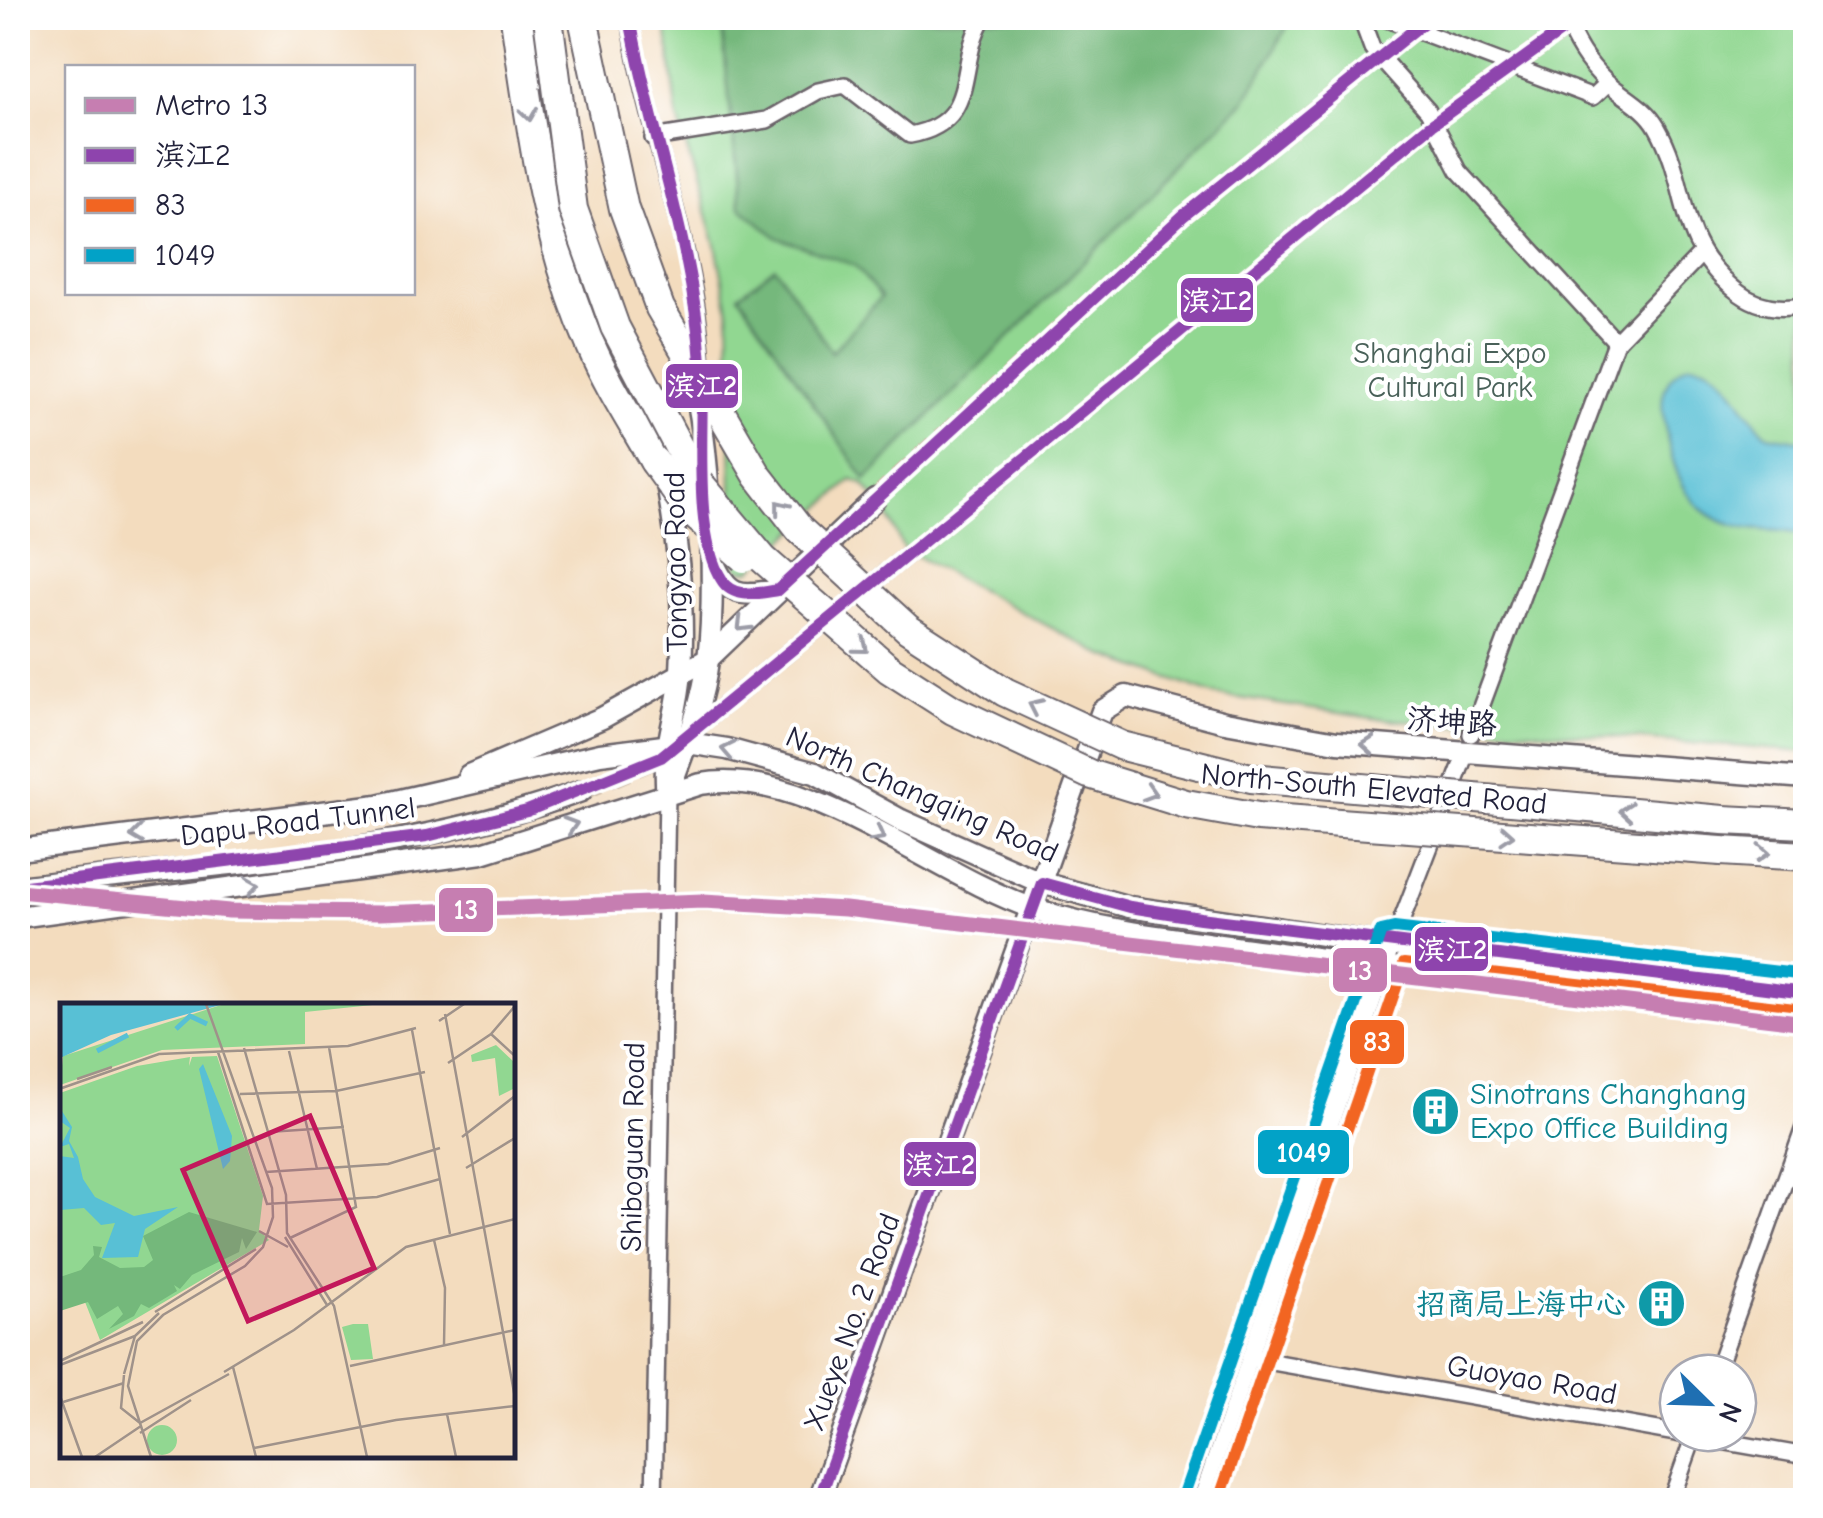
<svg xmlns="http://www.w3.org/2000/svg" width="1823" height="1518" font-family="'Comic Neue','LXGW WenKai TC',sans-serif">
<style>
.green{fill:#91d791;stroke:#5a7c66;stroke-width:2.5}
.forest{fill:#74b87b;stroke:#4b6d5b;stroke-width:2.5}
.water{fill:#58c0d5;stroke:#3d7188;stroke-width:2.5}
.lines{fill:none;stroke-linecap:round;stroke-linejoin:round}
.secondary-tunnel{stroke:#c9b7a4;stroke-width:20;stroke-dasharray:20 10;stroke-linecap:butt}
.street-casing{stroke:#6b6369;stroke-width:20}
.secondary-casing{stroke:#6b6369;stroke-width:25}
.highway-casing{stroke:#6b6369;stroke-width:32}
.street{stroke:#fff;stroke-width:15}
.secondary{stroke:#fff;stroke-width:20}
.highway{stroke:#fff;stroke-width:28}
.highway-bridge-casing{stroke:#6b6369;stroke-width:32;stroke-linecap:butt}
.highway-bridge{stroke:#fff;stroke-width:28}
.bus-1-casing{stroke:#fff;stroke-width:20}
.bus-2-casing{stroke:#fff;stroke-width:20}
.bus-3-casing{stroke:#fff;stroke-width:20}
.bus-1{stroke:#8e44ad;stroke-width:12}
.bus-2{stroke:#f26522;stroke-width:12}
.bus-3{stroke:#02a2c7;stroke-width:12}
.metro-1-casing{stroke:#fff;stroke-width:22}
.metro-1{stroke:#c67eb1;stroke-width:15}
.oneway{stroke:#9c9ca7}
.labels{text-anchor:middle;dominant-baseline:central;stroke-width:8;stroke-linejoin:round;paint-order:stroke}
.park-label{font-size:30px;fill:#496159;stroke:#fff}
.street-label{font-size:30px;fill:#22223b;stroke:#fff}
.culture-label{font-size:30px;fill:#0d838f;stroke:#fff;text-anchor:start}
.inset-river{fill:none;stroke:#58c0d5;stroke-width:5}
.inset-road{fill:none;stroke:#9f928a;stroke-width:2.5}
.view{fill:#c2185b;fill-opacity:0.15;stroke:#c2185b;stroke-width:5}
.inset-edge{fill:none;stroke:#22223b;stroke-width:5}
.line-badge{stroke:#fff;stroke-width:4}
.badge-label{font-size:28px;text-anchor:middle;font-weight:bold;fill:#fff}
</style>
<rect width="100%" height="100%" fill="#fff"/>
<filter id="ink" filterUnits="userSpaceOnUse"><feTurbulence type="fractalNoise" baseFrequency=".01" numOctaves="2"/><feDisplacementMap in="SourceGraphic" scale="20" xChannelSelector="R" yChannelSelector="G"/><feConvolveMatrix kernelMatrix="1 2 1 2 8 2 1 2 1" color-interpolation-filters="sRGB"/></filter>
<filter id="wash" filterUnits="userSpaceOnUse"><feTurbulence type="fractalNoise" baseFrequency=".0048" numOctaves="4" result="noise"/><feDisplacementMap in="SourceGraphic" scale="40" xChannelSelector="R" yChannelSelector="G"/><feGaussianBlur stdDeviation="2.25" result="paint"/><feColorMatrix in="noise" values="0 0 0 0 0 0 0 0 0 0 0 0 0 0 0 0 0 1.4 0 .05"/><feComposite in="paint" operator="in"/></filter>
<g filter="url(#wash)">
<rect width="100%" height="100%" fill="#f3dcbe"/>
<path class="green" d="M665 18H1805V752L1372 718 1212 694 1105 656 904 550 886 512 863 484 852 480 751 570H739L733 556 729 311 716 245 678 119Z"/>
<path class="forest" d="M721 18H1292L1246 100 866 480 739 295 775 267 832 352 881 297 854 265 778 238 740 207Z"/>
<path class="water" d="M1689 363C1729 362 1742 414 1768 435L1805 441V537C1786 528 1765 532 1745 528 1686 518 1673 472 1664 420 1659 395 1665 375 1689 363Z"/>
</g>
<g filter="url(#ink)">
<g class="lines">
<g class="secondary-tunnel">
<path d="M875 499 1183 216 1429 18"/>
<path d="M581 791 661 757 1430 126 1580 18"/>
</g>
<defs>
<g id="street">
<path d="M630 18C647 135 698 250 702 369"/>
<path d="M1361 18 1372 48 1428 111 1459 171 1616 342"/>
<path d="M1384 18 1593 97 1608 83"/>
<path d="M1565 18C1575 43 1586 62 1606 81 1623 97 1645 106 1657 127 1691 186 1674 240 1734 289 1755 307 1779 311 1806 305"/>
<path d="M653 138 767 120 818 91 845 85 910 135C981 122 955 66 983 18"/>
<path d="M1471 734 1616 342 1700 255"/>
<path d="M1250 1358 1806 1456"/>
<path d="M1716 1373 1806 1122"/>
<path d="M654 1500 667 795"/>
<path d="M1201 1500 1392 945 1466 753"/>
<path d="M1671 1500 1695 1433"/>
</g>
<g id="secondary">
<path d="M532 18 545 79"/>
<path d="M651 411C672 495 686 586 681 672 678 717 661 747 667 795"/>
<path d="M713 561C729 599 741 595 778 590"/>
<path d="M469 775 602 718 708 659 875 499"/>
<path d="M668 793C684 750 703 705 708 660 716 592 711 438 691 375"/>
<path d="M18 850 378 805 600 754 687 743 727 749 815 773 901 820 1042 883 1130 907 1392 945 1806 993"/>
<path d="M18 887C205 864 403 857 581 791"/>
<path d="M18 917 482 853 701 784C809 766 932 875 1035 909 1108 933 1189 940 1265 951 1444 977 1625 993 1806 1012"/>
<path d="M819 1500 1102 711 1126 696 1225 722 1337 742 1806 778"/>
</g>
<g id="highway">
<path d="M515 18C531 130 545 241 591 346 608 386 633 424 654 461"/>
<path d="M1723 820 1806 824"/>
<path d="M1721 851 1806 856"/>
</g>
</defs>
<use href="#street" class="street-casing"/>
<use href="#secondary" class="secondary-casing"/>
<use href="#highway" class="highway-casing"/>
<use href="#street" class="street"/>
<use href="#secondary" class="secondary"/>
<use href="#highway" class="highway"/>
<defs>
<g id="highway-bridge">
<path d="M548 18 573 209 615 327 695 478 763 559 889 669 953 710 1089 774 1186 804 1258 817 1721 851"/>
<path d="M583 18 624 209 660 308 758 476 800 530 908 629 1005 692 1122 746 1251 778 1723 820"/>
<path d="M654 461 690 511 744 558"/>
</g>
</defs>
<use href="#highway-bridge" class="highway-bridge-casing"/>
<use href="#highway-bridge" class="highway-bridge"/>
<defs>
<g id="bus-1">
<path d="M630 18C650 133 693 245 701 362 705 418 691 534 722 580 734 600 759 593 778 590L1183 216 1429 18"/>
<path d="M18 887 427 836 527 811 661 757 1430 126 1580 18"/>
<path d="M819 1500 1042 883 1130 907 1200 918 1806 993"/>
</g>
<path id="bus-2" d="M1219 1500 1404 964 1804 1010"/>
<path id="bus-3" d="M1184 1494 1381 931 1394 928 1806 975"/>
</defs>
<use href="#bus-1" class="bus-1-casing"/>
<use href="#bus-2" class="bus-2-casing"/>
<use href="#bus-3" class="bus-3-casing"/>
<use href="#bus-1" class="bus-1"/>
<use href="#bus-2" class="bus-2"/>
<use href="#bus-3" class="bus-3"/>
<defs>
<path id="metro-1" d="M18 891 229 911 380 913 703 901 845 909 1806 1023"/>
</defs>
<use href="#metro-1" class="metro-1-casing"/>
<use href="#metro-1" class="metro-1"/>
</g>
<defs><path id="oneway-chevron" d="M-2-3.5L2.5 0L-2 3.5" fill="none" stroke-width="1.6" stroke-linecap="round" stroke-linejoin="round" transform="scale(2.5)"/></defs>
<g class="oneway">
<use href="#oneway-chevron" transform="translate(529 114) rotate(82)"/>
<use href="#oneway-chevron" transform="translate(781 507) rotate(-128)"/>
<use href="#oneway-chevron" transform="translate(743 625) rotate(135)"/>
<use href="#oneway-chevron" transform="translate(862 647) rotate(39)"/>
<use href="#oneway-chevron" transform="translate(1035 706) rotate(-155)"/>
<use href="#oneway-chevron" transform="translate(1368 745) rotate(-175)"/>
<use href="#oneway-chevron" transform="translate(728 750) rotate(-169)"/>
<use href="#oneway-chevron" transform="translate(1150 793) rotate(17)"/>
<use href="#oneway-chevron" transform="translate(1626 811) rotate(-175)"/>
<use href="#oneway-chevron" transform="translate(571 825) rotate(-18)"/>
<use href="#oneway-chevron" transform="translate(137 835) rotate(173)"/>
<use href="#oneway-chevron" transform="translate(878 835) rotate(28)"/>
<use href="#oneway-chevron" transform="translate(1507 835) rotate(4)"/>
<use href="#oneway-chevron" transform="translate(1763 853) rotate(3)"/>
<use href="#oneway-chevron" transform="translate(253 885) rotate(-8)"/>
</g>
</g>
<defs>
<symbol id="building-disc" viewBox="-11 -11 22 22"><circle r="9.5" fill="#0f9aa8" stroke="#fff"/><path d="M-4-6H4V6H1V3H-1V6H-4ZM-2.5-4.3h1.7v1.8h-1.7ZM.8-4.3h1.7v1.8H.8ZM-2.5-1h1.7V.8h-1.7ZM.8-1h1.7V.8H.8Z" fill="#fff"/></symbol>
</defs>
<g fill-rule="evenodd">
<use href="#building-disc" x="1408" y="1084" width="55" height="55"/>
<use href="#building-disc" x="1634" y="1276" width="55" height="55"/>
</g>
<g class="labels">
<g class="park-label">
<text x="1450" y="353">Shanghai Expo<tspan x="1450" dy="34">Cultural Park</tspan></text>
</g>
<g class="street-label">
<text transform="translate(676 562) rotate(-91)">Tongyao Road</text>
<text transform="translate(1452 722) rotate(4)">济坤路</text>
<text transform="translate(1374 789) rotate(5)">North-South Elevated Road</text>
<text transform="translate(922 795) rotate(24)">North Changqing Road</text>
<text transform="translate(298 822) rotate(-7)">Dapu Road Tunnel</text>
<text transform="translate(633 1147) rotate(-89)">Shiboguan Road</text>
<text transform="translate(852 1322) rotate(-70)">Xueye No. 2 Road</text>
<text transform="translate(1532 1380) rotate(10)">Guoyao Road</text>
</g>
<g class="culture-label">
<text x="1470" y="1094">Sinotrans Changhang<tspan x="1470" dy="34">Expo Office Building</tspan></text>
<text x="1626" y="1304" text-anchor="end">招商局上海中心</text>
</g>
</g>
<g transform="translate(60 1003)">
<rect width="455" height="455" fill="#f3dcbe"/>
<path d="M164 1H322L245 9V41L102 47 0 82 3 53ZM436 42 455 60V85L439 93 435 55 412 59 411 52ZM157 53 203 193 199 227 209 237 40 337 25 299 0 306V90L77 63 130 54 129 63 132 54ZM293 321H308L313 356 291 357 282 324ZM87 437a15 15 0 1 1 30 0a15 15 0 1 1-30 0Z" fill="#91d791"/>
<path d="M129 209 197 229 186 246 182 235 179 249 132 272 120 286 114 282 117 288 89 305 81 301 74 313 49 326 63 311 58 303 37 316 28 299 0 308V274L21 267 34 252 33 243 42 244 39 254 60 265 84 264 93 257 83 233Z" fill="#74b87b"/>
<path d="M0 1H164L51 32 0 55ZM143 61 172 133 170 158 163 166 139 66ZM0 105 12 124 9 138 18 154 23 176 35 194 74 213 118 204 85 226 78 254 42 255 55 220 41 222 24 205 0 207V153L14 155 9 141 0 144 10 125 0 118Z" fill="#58c0d5"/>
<path class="inset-river" d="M116 26 130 13 147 21M37 48 68 32"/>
<path class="inset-road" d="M385 11 455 395M379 18 404 1M352 27 390 231M431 31 455 53M184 45 226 192 227 230 274 303 307 454M229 48 257 166M158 49 207 201 317 194 380 176M388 60 431 31 455 3M17 76 52 64M2 85 99 51 288 43 356 25M180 91 276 88 365 69M208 129 284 124M402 134 455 93M406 165 455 135M206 169 328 161 380 145M199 228 228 244M225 234 267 302M230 235 296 204 269 44M374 237 385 285 384 342M95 309 196 246M0 358 83 319M0 362 75 333M290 363 455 327M173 364 196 454M164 369 234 327 346 244 455 216M64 371 75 333 99 310M64 372 61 405 80 420 169 371M0 393 22 454M0 400 64 380M387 411 396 454M80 430 131 397M194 445 336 417 455 403M35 454 81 423M91 454 68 383 77 338 103 312 185 263 203 244 213 214 212 185 146 1"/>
<path class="view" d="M250 113 314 265 188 318 123 167Z"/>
<rect width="455" height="455" class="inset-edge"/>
</g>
<g class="line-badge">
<rect x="1179" y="276" width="76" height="48" rx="10" fill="#8e44ad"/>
<rect x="664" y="362" width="76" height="48" rx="10" fill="#8e44ad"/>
<rect x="437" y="886" width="58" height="48" rx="10" fill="#c67eb1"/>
<rect x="1413" y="925" width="77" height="48" rx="10" fill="#8e44ad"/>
<rect x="1331" y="946" width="58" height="48" rx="10" fill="#c67eb1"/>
<rect x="1348" y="1018" width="58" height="48" rx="10" fill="#f26522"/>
<rect x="1256" y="1128" width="95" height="48" rx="10" fill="#02a2c7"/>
<rect x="902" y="1140" width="76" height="48" rx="10" fill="#8e44ad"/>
</g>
<g class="badge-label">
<text x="1217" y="310">滨江2</text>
<text x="702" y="395">滨江2</text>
<text x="466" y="919">13</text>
<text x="1452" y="959">滨江2</text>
<text x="1360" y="980">13</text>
<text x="1377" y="1051">83</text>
<text x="1304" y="1162">1049</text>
<text x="940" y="1174">滨江2</text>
</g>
<rect width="1823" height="1518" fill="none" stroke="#fff" stroke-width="60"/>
<rect x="65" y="65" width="350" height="230" fill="#ffffff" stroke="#a7a7b1" stroke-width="2.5"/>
<rect x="85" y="98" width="50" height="15" fill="#c67eb1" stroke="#a7a7b1" stroke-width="2.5"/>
<text x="155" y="115" font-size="30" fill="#22223b">Metro 13</text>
<rect x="85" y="148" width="50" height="15" fill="#8e44ad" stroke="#a7a7b1" stroke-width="2.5"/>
<text x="155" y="165" font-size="30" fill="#22223b">滨江2</text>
<rect x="85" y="198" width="50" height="15" fill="#f26522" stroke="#a7a7b1" stroke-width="2.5"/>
<text x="155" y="215" font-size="30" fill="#22223b">83</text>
<rect x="85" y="248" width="50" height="15" fill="#02a2c7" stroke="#a7a7b1" stroke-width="2.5"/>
<text x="155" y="265" font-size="30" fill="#22223b">1049</text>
<g transform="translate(1708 1403) rotate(113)"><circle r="48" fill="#ffffff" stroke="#a7a7b1" stroke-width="2.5"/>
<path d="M0-8L18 38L0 25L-18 38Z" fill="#1f6fb2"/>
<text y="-15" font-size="28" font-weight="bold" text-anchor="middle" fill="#22223b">N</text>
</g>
</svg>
